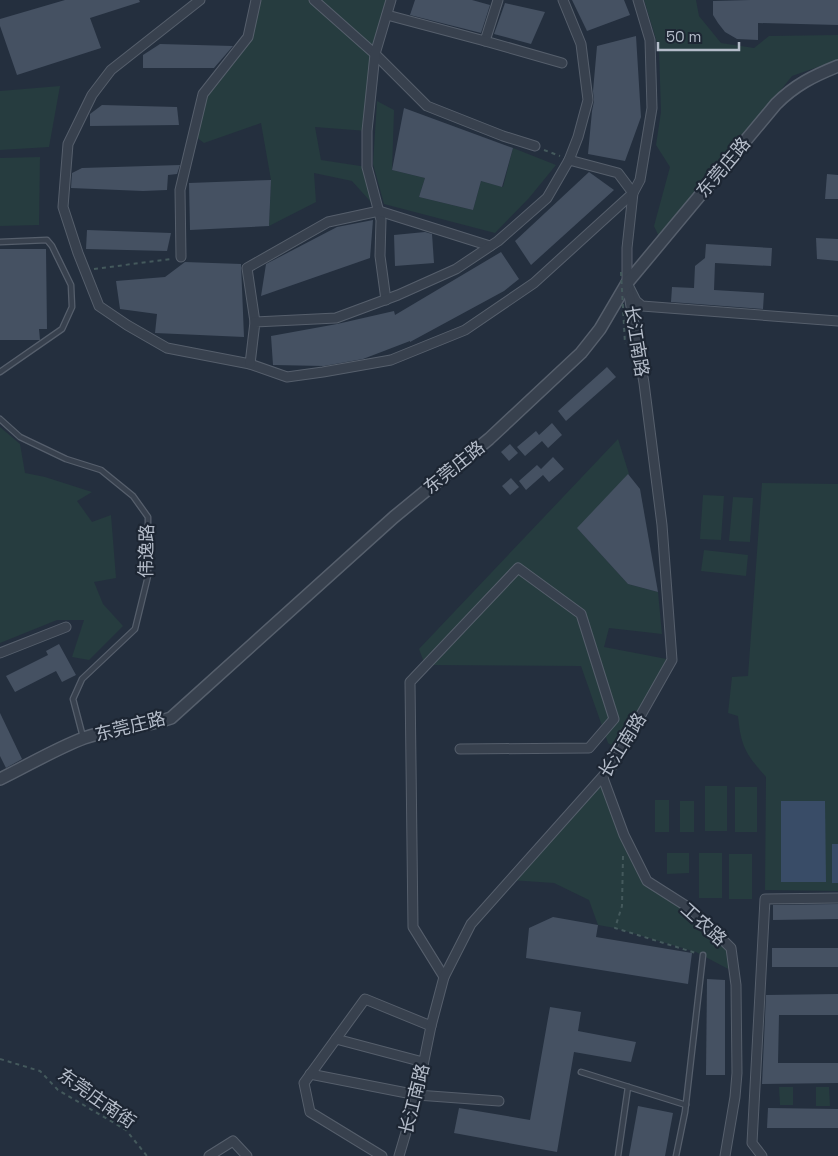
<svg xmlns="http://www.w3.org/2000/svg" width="838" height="1156" font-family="'Space Grotesk','Noto Sans SC',sans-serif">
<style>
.green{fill:#263c3f}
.water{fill:#394c67}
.building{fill:#455162}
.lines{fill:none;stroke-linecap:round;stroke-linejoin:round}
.service-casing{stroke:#565f6c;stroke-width:7}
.minor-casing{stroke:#565f6c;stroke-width:11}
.tertiary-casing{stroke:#565f6c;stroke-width:14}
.path{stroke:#44595c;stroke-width:2;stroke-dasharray:4 4;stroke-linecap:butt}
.service{stroke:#38414e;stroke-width:4.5}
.minor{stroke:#38414e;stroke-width:9}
.tertiary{stroke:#38414e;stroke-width:11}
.path-bridge{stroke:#44595c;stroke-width:2;stroke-dasharray:4 4;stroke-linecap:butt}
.labels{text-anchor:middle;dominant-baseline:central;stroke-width:4.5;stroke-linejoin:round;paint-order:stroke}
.street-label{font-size:18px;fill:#b4bcc9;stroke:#1d2633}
</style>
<rect width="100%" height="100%" fill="#242f3e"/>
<g class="green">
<path d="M257 0H391L375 54 367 131 315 127 321 160 367 167 379 211 352 181 314 173 316 202 269 226 271 180 261 123 204 143 192 134 203 94 248 37Z"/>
<path d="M644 0H696L699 16 721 43 754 48 769 36 838 35V60L792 76 661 241 654 226 670 167 656 145 661 112 659 49Z"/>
<path d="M60 86 49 147 0 150V91Z"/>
<path d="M377 101 394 110 392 170 425 178 419 197 473 210 481 181 503 187 513 148 556 165 529 198 495 233 384 204 373 164Z"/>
<path d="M40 157 39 225 0 226V158Z"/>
<path d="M0 427 20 444 25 473 45 477 92 492 77 501 92 522 111 515 116 578 94 582 103 604 123 626 89 660 72 657 84 620H57L0 643Z"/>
<path d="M618 439 629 474 578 529 628 584 658 592 662 634 609 628 604 647 672 660 621 751 608 743 581 666 425 665 419 649Z"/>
<path d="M762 483 838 484V891L765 890 766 777C746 754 741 747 738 716L728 713 732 677 748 676Z"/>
<path d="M703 495 724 496 721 540 700 539Z"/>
<path d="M733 497 753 498 750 542 729 541Z"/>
<path d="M704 550 748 555 746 576 701 571Z"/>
<path d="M603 778 647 881 691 909 731 948 734 972 696 952 615 928 598 925 589 900 554 883 510 880Z"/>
<rect x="705" y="786" width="22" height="45"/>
<rect x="735" y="787" width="22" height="45"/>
<rect x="655" y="800" width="14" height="32"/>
<rect x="680" y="801" width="14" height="31"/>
<path d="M667 853H689V873L667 874Z"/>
<rect x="699" y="853" width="23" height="45"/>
<rect x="729" y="854" width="23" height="45"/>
<path d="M779 1087H793V1105H780Z"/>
<path d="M816 1087H829L830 1106H816Z"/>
</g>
<g class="water">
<path d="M781 801H825L826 882H781Z"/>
<rect x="832" y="844" width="6" height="39"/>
</g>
<g class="building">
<path d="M65 0H139L140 2 90 18 101 48 17 75 0 26V19Z"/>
<path d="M415 0H472L490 5 481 33 410 15Z"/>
<path d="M572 0H624L630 15 587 31Z"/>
<path d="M750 0H838V25L758 23V40L737 39 725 32 718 23 713 15V1Z"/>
<path d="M505 3 545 12 531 44 494 34Z"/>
<path d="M636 36 641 117 625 161 588 154 592 111 594 101 593 91 597 46Z"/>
<path d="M160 44 233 46 214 68H143V55Z"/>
<path d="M102 105 177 107 179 125 90 126V114Z"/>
<path d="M404 108 513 148 502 187 481 181 473 210 419 197 425 178 392 170Z"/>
<path d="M180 165 177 174 168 175 167 190 143 191 71 188 72 173 82 168Z"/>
<path d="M589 172 614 190 531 265 515 241Z"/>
<path d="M827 174 838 175V199H825Z"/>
<path d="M271 180 269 226 190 230 189 183Z"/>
<path d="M373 220 370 258 261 296 266 264 337 227Z"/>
<path d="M87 230 171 233 167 251 86 249Z"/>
<path d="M425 232 432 234 434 263 395 266 394 235Z"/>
<path d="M816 238 838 239V261L817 259Z"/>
<path d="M706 244 772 248 771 266 715 263 714 290 764 293 763 309 671 302 672 287 694 288 695 266 705 258Z"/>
<path d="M0 249H46L47 329H39L40 340H0Z"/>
<path d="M501 252 519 279 504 291 410 342V341L363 359 324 366 273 365 271 336 337 324 394 311 395 315Z"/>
<path d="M185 262 241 264 244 337 155 333 157 314 120 309 116 281 165 277Z"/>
<path d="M607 367 616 377 566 421 558 411Z"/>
<path d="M552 423 562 435 548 448 542 441 525 456 517 447 536 431 539 435Z"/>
<path d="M510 444 518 453 509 461 501 452Z"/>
<path d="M553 457 564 469 549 482 543 475 526 490 519 481 537 465 541 469Z"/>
<path d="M628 474 640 489 658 592 628 584 577 528Z"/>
<path d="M511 478 519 487 510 495 502 486Z"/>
<path d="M59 644 76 675 62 682 56 671 15 692 6 676 48 655 46 651Z"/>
<path d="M0 713 22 759 6 768 0 756Z"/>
<path d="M838 904V919L773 920V905Z"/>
<path d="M553 917 598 925 596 937 692 953 688 984 526 958 529 928Z"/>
<rect x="772" y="948" width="66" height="19"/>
<path d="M707 979 725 980V1075H706Z"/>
<path d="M838 994V1015H779L778 1063H838V1083L762 1084 766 995Z"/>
<path d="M550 1007 581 1012 578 1031 636 1042 631 1062 574 1052 557 1152 454 1133 459 1108 530 1120Z"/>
<path d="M638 1106 673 1113 665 1156H629Z"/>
<path d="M768 1108 838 1109V1128H767Z"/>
</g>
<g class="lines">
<defs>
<g id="service">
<path d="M0 242 47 240 52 246 71 285 72 307 62 329 0 372"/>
<path d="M0 419 20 437 66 459 101 470 133 496 148 517V576L135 629 82 679 73 699 83 737"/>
<path d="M581 1072 686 1105"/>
<path d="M618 1156 628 1087"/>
<path d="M676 1156 685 1112 703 955"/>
</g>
<g id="minor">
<path d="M200 0 111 70 92 95 68 144 63 207 78 253 99 306 127 325 167 348 250 364 287 377 323 372 391 360 465 330 534 283 633 193 618 173 569 160"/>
<path d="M314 0 375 54 427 106 503 136 535 146"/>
<path d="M498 0 485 41 562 63"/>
<path d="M638 0 650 40 652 108 640 180 633 193 627 248V283L636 301 642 306 838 321"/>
<path d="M387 15 485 41"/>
<path d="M181 257 180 190 203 94 248 37 256 0"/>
<path d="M386 300 380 256 381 220 367 167V131L375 54 391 0"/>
<path d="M255 322 247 268 328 222 379 211 490 246"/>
<path d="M250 364 255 322 336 318 398 295 456 269 498 241 547 198 569 160 578 137 588 100 581 44 563 0"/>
<path d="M0 653 66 627"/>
<path d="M603 778 624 835 647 881 691 909 731 948 736 985 737 1073 735 1097 725 1156"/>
<path d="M444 977 413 927 410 682 518 568 581 614 614 719 589 748 460 749"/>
<path d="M336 1039 423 1062"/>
<path d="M310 1074 417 1095 499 1101"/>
<path d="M209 1156 233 1141 247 1156"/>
<path d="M382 1156 310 1112 304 1083 365 999 431 1026"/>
<path d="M399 1156 417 1095 431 1026 444 977 471 924 612 766 672 660 662 525 644 383 627 283"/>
<path d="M762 1156 752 1143 765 899 838 898"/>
</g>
<path id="tertiary" d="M0 779C27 766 55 749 84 738 112 728 143 728 171 718L394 517 489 439 581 353 600 329 627 283 776 104C795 85 813 76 838 66"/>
</defs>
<use href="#service" class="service-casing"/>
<use href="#minor" class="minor-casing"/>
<use href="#tertiary" class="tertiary-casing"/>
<g class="path">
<path d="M544 150 560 156"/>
<path d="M94 269 171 259"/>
<path d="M623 856 622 906 615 928 696 953"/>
<path d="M0 1059 40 1071 58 1090 126 1130 147 1156"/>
</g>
<use href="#service" class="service"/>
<use href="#minor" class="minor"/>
<use href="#tertiary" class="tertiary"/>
<path class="path-bridge" d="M621 272 625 344"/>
</g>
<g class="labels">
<g class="street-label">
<text transform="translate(723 167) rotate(-50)">东莞庄路</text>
<text transform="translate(637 341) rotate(81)">长江南路</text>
<text transform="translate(454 467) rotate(-39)">东莞庄路</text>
<text transform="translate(146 551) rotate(-89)">伟逸路</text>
<text transform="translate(130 726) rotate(-14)">东莞庄路</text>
<text transform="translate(622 745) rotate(-58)">长江南路</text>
<text transform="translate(704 924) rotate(42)">工农路</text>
<text transform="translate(97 1098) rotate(35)">东莞庄南街</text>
<text transform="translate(414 1099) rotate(-76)">长江南路</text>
</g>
</g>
<path d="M658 42v8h81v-8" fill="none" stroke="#b4bcc9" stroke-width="2.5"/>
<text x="666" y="42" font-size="15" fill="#b4bcc9" stroke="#1d2633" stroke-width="4" paint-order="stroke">50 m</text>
</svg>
